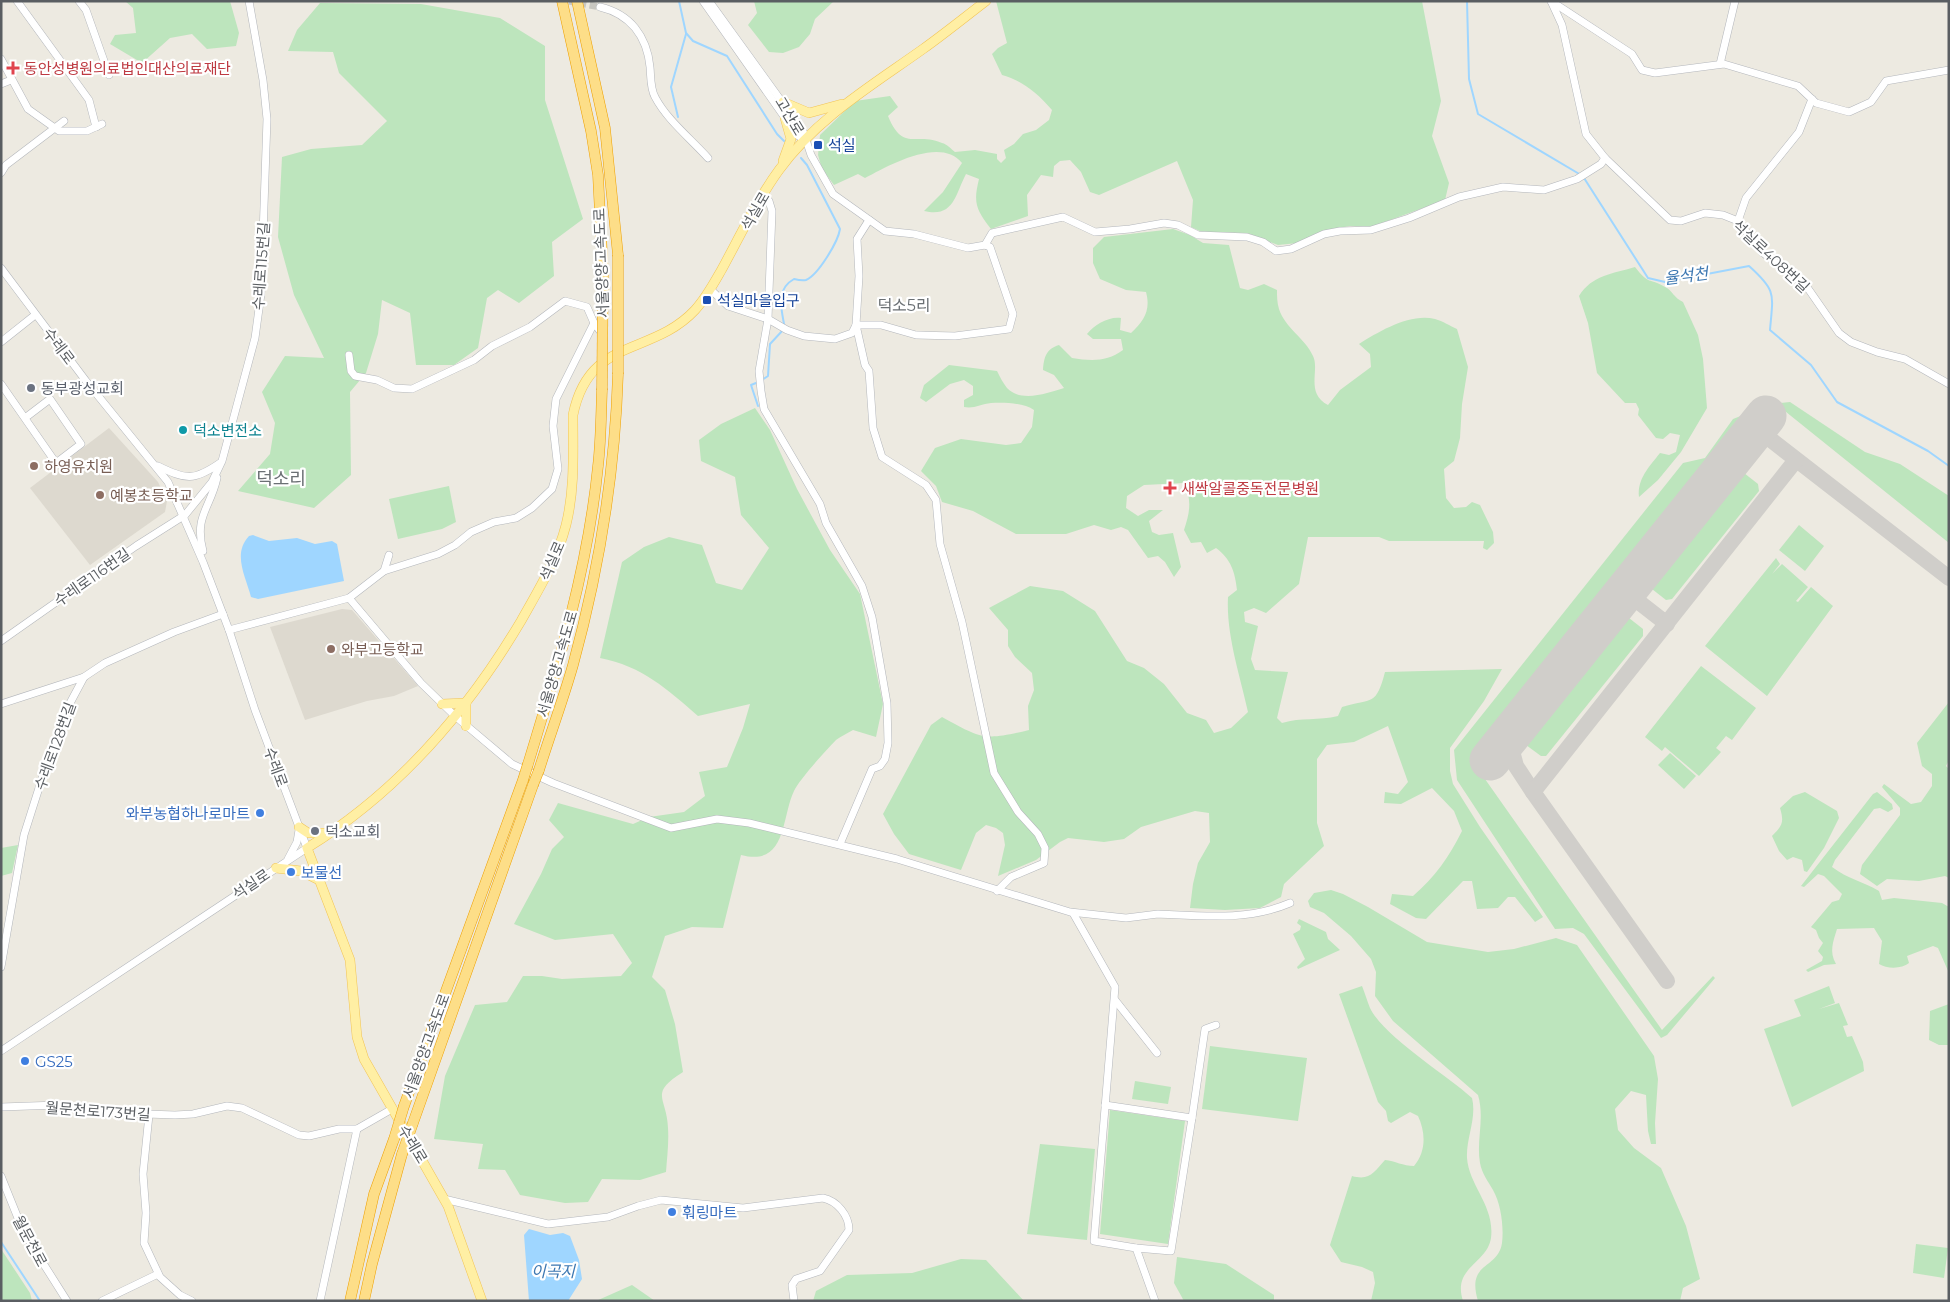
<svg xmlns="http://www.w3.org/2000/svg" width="1950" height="1302" font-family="Montserrat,'Noto Sans KR',sans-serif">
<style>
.education{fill:#ddd9cf}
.green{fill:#bde5bd}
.water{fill:#9fd6ff}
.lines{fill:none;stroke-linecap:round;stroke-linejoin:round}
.stream{stroke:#9fd6ff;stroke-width:2}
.taxiway{stroke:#d0ceca;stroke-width:16}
.runway{stroke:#d0ceca;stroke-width:41}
.minor-tunnel{stroke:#c8c7c1;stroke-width:7;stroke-dasharray:7 3.5;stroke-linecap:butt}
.minor-casing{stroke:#b4b7bc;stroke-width:8}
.major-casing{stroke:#f2c455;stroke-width:10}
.highway-casing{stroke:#eea000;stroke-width:11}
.minor{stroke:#fff;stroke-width:7}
.major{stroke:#ffefa4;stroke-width:9}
.highway{stroke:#fdde88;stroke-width:10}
.highway-bridge-casing{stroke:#eea000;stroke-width:11;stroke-linecap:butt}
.highway-bridge{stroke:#fdde88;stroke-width:10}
.health-dot{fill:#e0444e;stroke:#fff;stroke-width:2}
.transit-dot{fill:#1a4fb4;stroke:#fff;stroke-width:2}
.worship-dot{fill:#6b7280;stroke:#fff;stroke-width:2}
.culture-dot{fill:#0f9aa8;stroke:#fff;stroke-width:2}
.education-dot{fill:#8d6e63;stroke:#fff;stroke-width:2}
.shop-dot{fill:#3f7fe0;stroke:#fff;stroke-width:2}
.labels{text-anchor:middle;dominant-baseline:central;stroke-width:4.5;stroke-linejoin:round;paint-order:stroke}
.health-label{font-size:15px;fill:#be3a42;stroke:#fff;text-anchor:start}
.street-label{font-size:15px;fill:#5a5e62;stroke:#fff}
.transit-label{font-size:15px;fill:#164399;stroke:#fff;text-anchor:start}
.worship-label{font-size:15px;fill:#5b616d;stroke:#fff;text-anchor:start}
.culture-label{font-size:15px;fill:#0d838f;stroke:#fff;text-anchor:start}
.education-label{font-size:15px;fill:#785e54;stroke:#fff;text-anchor:start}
.shop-label{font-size:15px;fill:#366cbe;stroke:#fff;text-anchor:start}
.water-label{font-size:16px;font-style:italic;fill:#3c77b1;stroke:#fff}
.neighbourhood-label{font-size:16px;fill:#6b7074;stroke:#fff}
.quarter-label{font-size:18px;fill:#6b7074;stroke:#fff}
</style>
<rect width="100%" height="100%" fill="#edeae1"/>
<g class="education">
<path d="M109 428 158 482 167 501 165 512 90 565 30 488Z"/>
<path d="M342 609 352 610 418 686 394 696 367 701 305 720 270 627Z"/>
</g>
<g class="green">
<path d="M125 1H230L239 33 236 46 207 49 192 34 170 38 142 63 110 44 115 35 136 33 133 8Z"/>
<path d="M754 1H834L815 19 810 34 799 47 783 53 769 52 748 25 757 13Z"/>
<path d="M996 1H1422L1441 101 1432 136 1449 183 1445 200 1371 227 1350 226 1327 230 1298 243 1278 245 1247 233 1202 232 1191 227 1193 200 1177 161 1099 195 1090 192 1081 172 1070 160 1060 161 1054 166 1053 177 1041 175 1027 195 1028 216 991 229C976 209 973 203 979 179L966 174C955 195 954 218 924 211L943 192 962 163C941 136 889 165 865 178L858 174 834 185 822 169 818 155 820 135 855 101 890 96 898 107 888 116C903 152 915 132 942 143 947 144 951 149 955 152L975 150 997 154V159L1001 163 1006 158 1004 150 1014 144 1023 134 1036 130 1049 120 1052 110C1037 93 1023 81 1002 75L992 54 998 48 1007 43Z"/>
<path d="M320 3 421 4 500 18 545 46V100L583 219 552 242 554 276 519 303 498 290 487 298 478 348 454 365H416L410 313 382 300 378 334 366 373 350 392 351 475 314 508 238 491 270 454 275 423 262 392 285 356 324 358 294 295 278 237 282 157 311 149 362 145 387 121 339 73 333 52 288 51 297 30Z"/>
<path d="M1173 229 1190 235 1203 243 1229 245 1240 288 1248 290 1264 284 1277 290C1277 296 1277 303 1279 309 1285 328 1305 338 1313 356 1320 370 1305 393 1328 405L1340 390 1371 367 1370 354 1359 344C1380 331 1410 313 1435 319 1443 321 1450 326 1457 329L1468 367 1462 404 1460 438 1454 461 1444 469 1446 498 1454 508 1466 507 1472 502 1480 505 1493 532 1494 543 1487 550 1483 548 1484 541H1389L1379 537H1308L1299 584 1266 613 1254 608 1244 612 1245 622 1258 626 1251 659 1255 670 1288 672 1277 718 1282 723C1301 717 1319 721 1338 716L1342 707C1373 698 1376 706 1385 672L1502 669 1484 701 1450 748V771L1453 784 1480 827 1543 917 1535 922 1515 897H1508L1498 908 1477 909 1472 881H1463L1426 919 1416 918 1390 904 1392 894 1413 896C1435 877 1449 857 1462 831L1454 811 1432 788 1401 804 1384 803 1385 792 1398 794 1408 782 1388 726 1354 742 1327 745 1317 759V823L1324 846 1284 884 1281 897 1260 908 1225 910 1190 908 1193 884 1198 863 1210 842 1209 813 1195 811 1141 827 1124 839 1104 842 1068 838 1060 842 1036 860 998 876 1005 845 1003 833 996 828 986 825 976 833 961 870 909 854 894 834 883 814 931 725 942 717C982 739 984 741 1029 730L1028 706 1034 690 1032 673 1015 657 1008 646V630L989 608 1030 586 1063 591 1095 611 1127 661 1144 668 1164 684 1187 713 1206 720 1214 733 1231 728 1248 712C1240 675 1226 635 1228 597L1237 590C1235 572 1231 559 1216 548L1207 553 1201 542 1191 543 1184 530C1190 512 1192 500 1184 483L1144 485 1127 496 1126 508 1138 516 1149 510H1163L1149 521 1152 532 1159 535 1173 533 1181 567 1174 577 1165 562 1158 556 1148 558 1128 530 1121 527 1111 530 1094 525 1066 534H1016L973 511 942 502 936 486 921 471 935 448 961 439 1006 445 1021 443 1032 427 1034 410C1024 403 1004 402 991 403 981 404 974 409 964 407V400L973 395V386L964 380 950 384 926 402 920 398 924 385 949 365 997 371C1000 377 1003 383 1007 388 1021 403 1048 393 1064 388L1054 375 1043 370C1044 357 1046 349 1059 345L1072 358C1091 361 1107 362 1123 350L1121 339H1093L1087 334C1094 325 1109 316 1121 318L1120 330 1131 333C1144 321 1151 310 1146 292L1126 290 1100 279 1093 263V248L1104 237Z"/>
<path d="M1635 267C1650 286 1648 277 1665 287 1672 290 1674 298 1683 302L1698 335 1703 359 1707 408 1681 452 1658 480 1639 497C1637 479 1649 467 1660 453L1669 455 1676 452 1680 435 1670 433 1663 439 1656 438 1638 415 1639 409 1636 403H1625L1597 373 1588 323 1579 296C1592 275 1612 274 1635 267Z"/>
<path d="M1790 402 1865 452 1900 464 1949 496V543L1776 404 1750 415 1473 762 1662 1030 1713 976 1715 978 1667 1035 1661 1038 1584 934 1573 928 1555 929 1457 780 1454 750 1683 463 1705 458 1733 419 1771 404Z"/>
<path d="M755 408 770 430 797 489 830 550 860 594 883 704 876 737 853 730C848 733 841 736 836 740 827 749 799 780 794 791 781 818 787 867 741 855L723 928 692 927 665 936 652 977 665 990 675 1024 683 1072C648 1094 667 1097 668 1128 669 1143 667 1158 666 1172L640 1180 602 1179 588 1202 565 1203 520 1195 505 1170 478 1169 483 1144 434 1139 445 1076 475 1005 507 1002 523 976H542L562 979 621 976 632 963 613 934 555 940 514 924 541 874 552 849 564 837 549 820 558 803 633 824 649 817 684 812 705 796 699 772 727 767 743 728 750 704 698 716C667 689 642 666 600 658L622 562 644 547 669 537 702 545 716 583 742 590 769 548 741 515 735 477 701 461 699 440 721 424Z"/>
<path d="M1744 473 1758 484 1759 491 1672 599 1666 600 1652 589 1651 582 1738 474Z"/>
<path d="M449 486 456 522 442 529 398 539 389 499Z"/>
<path d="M1799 525 1824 546 1805 571 1779 550Z"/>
<path d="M1776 558 1780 564 1772 574 1782 564 1808 587 1796 601 1798 602 1811 587 1833 606 1767 696 1705 646Z"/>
<path d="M1623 618H1629L1643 629V636L1546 756H1541L1526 745 1527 738Z"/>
<path d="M1701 666 1756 708 1732 740 1726 736 1716 748 1721 752 1699 776 1665 747 1662 751 1645 737Z"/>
<path d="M1949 702V760L1946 766 1949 769V878L1945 876 1919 881 1887 879 1877 886 1860 874 1862 865 1900 815V808L1882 787 1884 784 1911 804 1921 802 1932 786V774L1922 766 1917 743Z"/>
<path d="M1670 753 1696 776 1684 789 1658 765Z"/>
<path d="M1805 792 1837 811 1839 818 1824 848 1807 872 1804 871 1802 860 1793 857 1787 860 1779 851 1772 836C1783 825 1784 822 1780 808L1793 796Z"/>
<path d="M1877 792 1892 804 1893 809 1888 812 1880 808 1874 809 1835 860 1832 867C1848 879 1862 881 1879 891L1882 900 1894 898 1942 903 1949 907V973L1938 948 1933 946 1907 956 1909 963C1902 969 1887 969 1879 964L1882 941 1874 928 1837 929C1833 942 1829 952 1836 964L1824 965 1808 972 1806 970 1822 961 1823 957 1818 951 1823 943 1819 938 1816 930 1811 927 1832 902 1839 900 1842 894 1824 876 1818 874 1804 887 1801 886 1873 794Z"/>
<path d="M18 845 12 873 1 876V848Z"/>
<path d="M1331 890 1343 894 1368 907 1427 942 1488 952 1514 949 1556 938 1577 945 1654 1056 1658 1079 1655 1123 1656 1144H1651L1648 1131 1646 1095 1631 1091 1615 1109 1618 1130 1634 1148 1661 1168 1686 1226 1700 1279 1683 1288 1680 1301H1478C1466 1261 1498 1270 1502 1243 1504 1227 1501 1204 1493 1190 1488 1181 1482 1174 1480 1163 1476 1140 1485 1119 1478 1095L1393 1021 1375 996 1376 972 1371 959 1351 936 1324 913 1310 907 1308 901 1314 893Z"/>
<path d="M1299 919 1326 932 1328 939 1340 950 1298 969 1297 967 1305 959 1293 934 1300 930 1301 926 1297 923Z"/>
<path d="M1362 986C1365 993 1367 1001 1370 1008 1384 1037 1447 1075 1472 1098 1477 1118 1466 1138 1467 1158 1469 1186 1495 1206 1491 1238 1487 1264 1452 1267 1463 1301H1371L1375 1283 1373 1272 1362 1267 1341 1262 1330 1245 1352 1176C1370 1181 1374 1172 1385 1160 1395 1161 1403 1166 1414 1166 1426 1152 1426 1133 1418 1116L1410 1112 1391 1123 1388 1121 1386 1111 1378 1102 1339 994Z"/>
<path d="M1829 986 1835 1003 1819 1009 1839 1003 1848 1025 1843 1026 1847 1037 1852 1036 1863 1062 1864 1071 1792 1107 1764 1029 1801 1016 1794 1000Z"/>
<path d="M1949 1004V1045H1939L1929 1040 1930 1011Z"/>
<path d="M1210 1046 1307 1058 1298 1121 1202 1109Z"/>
<path d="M1135 1081 1171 1087 1168 1104 1132 1099Z"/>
<path d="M1110 1110 1185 1121 1168 1244 1100 1234Z"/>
<path d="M1040 1144 1095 1149 1087 1240 1027 1234Z"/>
<path d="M1916 1244 1948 1248 1944 1278 1913 1273Z"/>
<path d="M1 1249 30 1293 32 1301H1Z"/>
<path d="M1177 1257 1226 1264 1274 1295V1301H1184L1174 1283Z"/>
<path d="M961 1259 986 1260 1024 1301H813L816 1291 847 1275 912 1273Z"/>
<path d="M632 1285 655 1301H596Z"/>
</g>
<g class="water">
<path d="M253 535 269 541 297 538 315 544 332 541 337 544 344 581 258 599 251 597C246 577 232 554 249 536Z"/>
<path d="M529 1229 550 1235 563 1233 570 1236 579 1260 582 1279 568 1301H529L524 1235Z"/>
</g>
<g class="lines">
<g class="stream">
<path d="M679 1 686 33 693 41 727 56 777 134 784 141"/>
<path d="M1467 1 1469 79 1478 114 1581 175"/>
<path d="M678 117 671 87 686 34"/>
<path d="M1584 178 1648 278 1665 282 1749 266C1777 291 1773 294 1770 330L1811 365 1837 402 1928 451 1949 466"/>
<path d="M784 324C781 307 776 289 794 279 798 280 802 281 806 280 818 275 838 242 840 229L807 165 801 158"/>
<path d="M762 380 768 376 770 344 783 330"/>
<path d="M756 383 751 385 758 406"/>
<path d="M1 1242 40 1301"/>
</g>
<g class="taxiway">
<path d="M1757 429 1949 578"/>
<path d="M1626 592 1667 624"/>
<path d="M1508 736 1516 766 1533 792 1667 981"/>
<path d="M1533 792 1796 460"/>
</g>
<path class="runway" d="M1490 760 1766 416"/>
<path class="minor-tunnel" d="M569 1 600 7"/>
<defs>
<g id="minor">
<path d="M17 1 89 100 96 127"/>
<path d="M79 1 86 10 109 75"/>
<path d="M703 1 797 135 805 140"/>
<path d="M709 1 803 131 811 155 833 194 885 231 914 234 968 248 985 245 990 247 1013 314 1009 329 955 336 916 335 881 325H856L852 333 835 339 804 336 787 330 768 319 728 306 710 289"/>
<path d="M1551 1 1562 25 1586 134 1605 158 1670 220 1681 221 1705 213 1723 215 1738 221 1762 252 1807 287 1839 333 1851 342 1877 352 1905 359 1949 384"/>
<path d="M1551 1 1632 54 1642 70 1655 73 1724 64 1798 86 1816 103 1849 112 1871 102 1886 81 1949 70"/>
<path d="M600 7C630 14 647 36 650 67 651 77 650 88 655 97 667 120 691 139 708 158"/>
<path d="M1 59 28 109 59 131H87L102 124"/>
<path d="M1720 64 1735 1"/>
<path d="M1 84 11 80"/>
<path d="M1 173 6 165 64 121"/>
<path d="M763 196 769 201 772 211 768 319 759 371 761 391 764 409 820 504 826 523 862 586 872 617 887 703 888 743 885 759 880 766 872 769 840 844"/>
<path d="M869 220 857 239 859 276 856 325 865 365 869 371 873 428 882 457 926 485 936 500 940 544 962 622 994 773 1018 812 1038 834 1045 848 1044 863 1011 877 997 891"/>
<path d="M1738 221 1746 198 1799 132 1812 99"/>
<path d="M985 245 992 233 1063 217 1095 232 1130 229 1164 223 1178 225 1198 235 1247 237 1263 242 1276 251 1291 249 1324 234 1340 231 1371 230 1409 218 1459 197 1503 187 1544 190 1577 179 1601 164 1605 158"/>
<path d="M1 268 86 381 168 482 203 562 229 630 255 710 307 848 1 1051"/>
<path d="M1 342 35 315"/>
<path d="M349 355 351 371 355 376 377 380 394 388 412 389 474 360 492 346 530 327 565 301 587 307 594 323"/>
<path d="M1 384 56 463 81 444 50 399 25 418"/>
<path d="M158 466C186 480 194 481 220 463"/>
<path d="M203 551C194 516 210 509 217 478"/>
<path d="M384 571 438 554 455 545 471 532 494 522 516 518 532 508 552 489 558 469 553 426 556 399 594 323 603 335"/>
<path d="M349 598 421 683 455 716 512 764 553 783 671 828 717 819 749 823 897 859 1070 912 1126 918 1158 914C1203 916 1248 921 1290 903"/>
<path d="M229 630 349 598 384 571 389 555"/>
<path d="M1 641 136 546 185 515 212 482 222 461 255 338 261 294 267 119 263 80 249 1"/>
<path d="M1 704 84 677"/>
<path d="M288 859 297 842 299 830"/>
<path d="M1073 913 1115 987 1094 1241 1136 1248 1155 1301"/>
<path d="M1 967 24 835 45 769 69 705 84 677 105 663 174 632 223 614"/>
<path d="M1115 1000 1157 1053"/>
<path d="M1105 1105 1192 1118 1171 1251 1136 1248"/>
<path d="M1 1107 58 1105 90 1112 175 1115 193 1114 227 1106 242 1108 299 1135 309 1136 339 1129H357L392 1109"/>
<path d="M149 1115 143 1174 146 1213 144 1243 160 1277 180 1295 192 1301"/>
<path d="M1192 1118 1205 1029 1216 1025"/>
<path d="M1 1176 24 1233 67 1301"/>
<path d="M444 1199 548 1224 608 1217 638 1206 661 1200 743 1208 823 1198C837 1201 849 1215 849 1230L820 1271 796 1279 792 1285 794 1301"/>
<path d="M102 1301 158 1274"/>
<path d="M320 1301 357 1129"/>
</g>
<g id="major">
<path d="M783 102 809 113 842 104"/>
<path d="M783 161 791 139 785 118"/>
<path d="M442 704 466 703"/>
<path d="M466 704V726"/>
<path d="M299 827 308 833H329"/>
<path d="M276 868 301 871 319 880"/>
<path d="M482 1301 448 1206 364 1059 357 1037 350 960 307 848C398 792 467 712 521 621 539 589 557 560 566 525 575 489 573 452 573 415 589 336 651 357 695 310 706 298 714 283 722 269 740 236 757 200 779 170 817 118 871 86 923 49 944 34 965 17 986 1"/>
</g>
<g id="highway">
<path d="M562 1 591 131 598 175 603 272"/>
<path d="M577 1 605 128 618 255"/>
<path d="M528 764C558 666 588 568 598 466 601 441 601 415 602 390"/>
<path d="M539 770C550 735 563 700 573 665 599 570 615 472 618 374"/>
<path d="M404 1106 523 780"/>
<path d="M413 1123 533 785"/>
<path d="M350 1301 374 1194 394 1139"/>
<path d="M364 1301 372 1264 402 1154"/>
</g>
</defs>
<use href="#minor" class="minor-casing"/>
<use href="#major" class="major-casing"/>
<use href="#highway" class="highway-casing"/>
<use href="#minor" class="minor"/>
<use href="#major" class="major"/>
<use href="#highway" class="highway"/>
<defs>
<g id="highway-bridge">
<path d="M618 374V255"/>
<path d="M602 390 603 272"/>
<path d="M523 780 528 764"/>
<path d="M533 785 539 770"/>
<path d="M394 1139 404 1106"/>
<path d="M402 1154 413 1123"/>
</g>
</defs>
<use href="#highway-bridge" class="highway-bridge-casing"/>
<use href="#highway-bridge" class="highway-bridge"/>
</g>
<g class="health-dot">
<path d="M10.5 60.5h5v5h5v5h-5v5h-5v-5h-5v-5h5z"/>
<path d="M1167.5 480.5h5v5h5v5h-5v5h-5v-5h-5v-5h5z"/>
</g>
<g class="transit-dot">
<rect x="813" y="140" width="10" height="10" rx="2.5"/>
<rect x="702" y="295" width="10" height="10" rx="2.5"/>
</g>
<g class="worship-dot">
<circle cx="31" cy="388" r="5"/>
<circle cx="315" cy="831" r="5"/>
</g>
<circle class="culture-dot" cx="183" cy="430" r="5"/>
<g class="education-dot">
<circle cx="34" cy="466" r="5"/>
<circle cx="100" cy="495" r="5"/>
<circle cx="331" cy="649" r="5"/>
</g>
<g class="shop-dot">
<circle cx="260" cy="813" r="5"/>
<circle cx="291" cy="872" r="5"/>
<circle cx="25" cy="1061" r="5"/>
<circle cx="672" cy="1212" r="5"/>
</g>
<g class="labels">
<g class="health-label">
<text x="24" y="68">동안성병원의료법인대산의료재단</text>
<text x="1181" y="488">새싹알콜중독전문병원</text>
</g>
<g class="street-label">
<text transform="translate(790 116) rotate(59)">고산로</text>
<text transform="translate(755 211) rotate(-60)">석실로</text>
<text transform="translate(1771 256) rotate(43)">석실로408번길</text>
<text transform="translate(601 263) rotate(-92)">서울양양고속도로</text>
<text transform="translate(261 266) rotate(-86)">수레로115번길</text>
<text transform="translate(59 346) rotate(53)">수레로</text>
<text transform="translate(552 561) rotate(-67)">석실로</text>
<text transform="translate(92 577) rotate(-35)">수레로116번길</text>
<text transform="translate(557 664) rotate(-74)">서울양양고속도로</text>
<text transform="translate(55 746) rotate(-70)">수레로128번길</text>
<text transform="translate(276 767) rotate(70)">수레로</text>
<text transform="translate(251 884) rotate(-34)">석실로</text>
<text transform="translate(426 1046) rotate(-70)">서울양양고속도로</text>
<text transform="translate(98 1111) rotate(4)">월문천로173번길</text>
<text transform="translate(413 1144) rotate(59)">수레로</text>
<text transform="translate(30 1241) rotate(62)">월문천로</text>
</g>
<g class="transit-label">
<text x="828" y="145">석실</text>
<text x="717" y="300">석실마을입구</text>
</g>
<g class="worship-label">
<text x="41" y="388">동부광성교회</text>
<text x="325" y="831">덕소교회</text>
</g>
<g class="culture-label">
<text x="193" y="430">덕소변전소</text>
</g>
<g class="education-label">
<text x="44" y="466">하영유치원</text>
<text x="110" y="495">예봉초등학교</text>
<text x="341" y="649">와부고등학교</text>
</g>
<g class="shop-label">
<text x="250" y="813" text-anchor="end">와부농협하나로마트</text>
<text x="301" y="872">보물선</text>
<text x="35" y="1061">GS25</text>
<text x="682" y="1212">훠링마트</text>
</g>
<g class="water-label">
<text transform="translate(1686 276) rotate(-7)">율석천</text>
<text x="553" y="1271">이곡지</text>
</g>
<g class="neighbourhood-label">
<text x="904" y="305">덕소5리</text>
</g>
<g class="quarter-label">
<text x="281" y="479">덕소리</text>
</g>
</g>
<rect width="1950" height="1302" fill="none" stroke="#5a5e62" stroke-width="5"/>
</svg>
